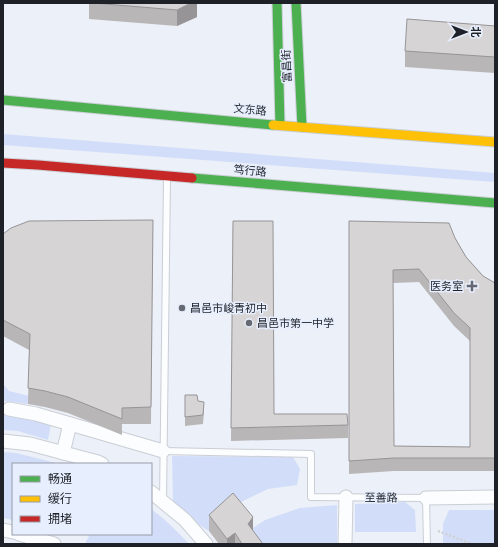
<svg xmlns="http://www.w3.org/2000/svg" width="498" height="547" font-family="'Roboto Condensed','Noto Sans SC',sans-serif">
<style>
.green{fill:#d2def9}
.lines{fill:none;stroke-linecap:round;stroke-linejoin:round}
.lane-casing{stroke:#caced5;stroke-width:8}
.street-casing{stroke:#caced5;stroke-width:15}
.fast-casing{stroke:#caced5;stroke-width:11}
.slow-casing{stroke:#caced5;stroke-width:11}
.jam-casing{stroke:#caced5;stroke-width:11}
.path{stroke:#d0d1d4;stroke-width:2.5;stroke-dasharray:2 2;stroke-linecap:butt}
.lane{stroke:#fcfdfe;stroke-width:6}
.street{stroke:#fcfdfe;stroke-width:13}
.fast{stroke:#4caf50;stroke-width:9}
.slow{stroke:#ffc107;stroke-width:9}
.jam{stroke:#c62828;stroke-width:9}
.wall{fill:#b9b6b8;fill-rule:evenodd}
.shaded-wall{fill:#969496}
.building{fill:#d7d4d6;stroke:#969496;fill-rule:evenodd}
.poi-dot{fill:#666971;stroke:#e7eefd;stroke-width:1.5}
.labels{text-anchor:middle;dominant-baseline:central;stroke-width:3;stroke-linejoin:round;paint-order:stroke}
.street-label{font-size:11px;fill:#1e2128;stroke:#e7eefd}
.poi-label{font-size:11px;fill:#1e2128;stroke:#e7eefd;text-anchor:start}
</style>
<rect width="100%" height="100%" fill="#ecf0f8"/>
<g class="green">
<path d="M3 134 495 173V182L3 145Z"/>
<path d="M3 384 9 391 29 396 28 404 4 401 3 406Z"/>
<path d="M3 413 51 424 48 440 18 431 3 430Z"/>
<path d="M3 452 16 453 60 464H13V520L3 518Z"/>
<path d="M172 456 293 457 300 469 297 485 268 489 235 505 209 531 196 523 184 510 173 502Z"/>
<path d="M405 502 415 510 416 532H355V504Z"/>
<path d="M337 505V544H229L265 520 300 508Z"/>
<path d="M151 509C165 519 177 531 189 544H85L90 534H151Z"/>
<path d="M449 510H495V544H443V524Z"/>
</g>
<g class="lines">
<defs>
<g id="lane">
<path d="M163 451 311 454V497L426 498 427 544"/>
<path d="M163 501 167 178"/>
</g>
<g id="street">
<path d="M9 409 36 414 163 451"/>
<path d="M3 441 30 444 98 462 102 464"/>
<path d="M63 453 70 424"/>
<path d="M151 492 185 520 206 544"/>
<path d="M426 498 495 497"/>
<path d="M3 530 13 532"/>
<path d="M19 534 54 544"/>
<path d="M345 544 346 497"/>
</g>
<g id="fast">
<path d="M277 3 280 125"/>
<path d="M296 3 302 127"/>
<path d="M3 100 273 125"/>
<path d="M192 178 495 203"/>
</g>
<path id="slow" d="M273 125 495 142"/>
<path id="jam" d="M3 163 38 165 192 178"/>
</defs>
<use href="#lane" class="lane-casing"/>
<use href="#street" class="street-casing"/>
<use href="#fast" class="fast-casing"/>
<use href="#slow" class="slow-casing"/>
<use href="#jam" class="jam-casing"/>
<path class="path" d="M438 531 472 544"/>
<use href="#lane" class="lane"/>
<use href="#street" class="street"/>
<use href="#fast" class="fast"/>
<use href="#slow" class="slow"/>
<use href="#jam" class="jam"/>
</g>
<g class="wall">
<path d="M89 3H197V17L177 26 89 19Z"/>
<path d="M495 26V73L405 67V51Z"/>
<path d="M153 220 151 424H122V435L68 413 45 407 28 404 29 350 3 336V234Z"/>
<path d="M233 221 274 414 348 425V438L231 441Z"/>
<path d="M349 221 455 238 466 257 483 276 495 283V471H394L349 474ZM419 282 454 326 470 341V447L394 446 393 283Z"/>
<path d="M185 395 198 401 204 411 203 424 185 426Z"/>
<path d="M209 515 253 531 263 544H219L209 531Z"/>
</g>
<g class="shaded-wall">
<path d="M191 3H197V17L177 26V10Z"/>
<path d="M253 517V533L248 524Z"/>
<path d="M235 533V544H227V539Z"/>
</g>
<g class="building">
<path d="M93 3H191L177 10Z"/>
<path d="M407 19 495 26V57L405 51Z"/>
<path d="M153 220 151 407 122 408V419L68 397 45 391 28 388 30 334 3 320V234L11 228 29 221Z"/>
<path d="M233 221H273L274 414H347L348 425 231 428Z"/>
<path d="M349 221 449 223 455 238 466 257 483 276 495 283V458H394L349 461ZM419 269 454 313 470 328V447L394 446 393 270Z"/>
<path d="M185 395H197L198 401 204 402 203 415 185 417Z"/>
<path d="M233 493 253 517 248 524 263 544H242L235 533 227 539 209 515Z"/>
</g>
<g class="poi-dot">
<path d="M470 280h4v4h4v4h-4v4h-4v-4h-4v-4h4z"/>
<circle cx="182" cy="308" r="4"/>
<circle cx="249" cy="323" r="4"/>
</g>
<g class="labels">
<g class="street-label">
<text transform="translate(287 66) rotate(-93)">富昌街</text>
<text transform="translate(250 110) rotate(5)">文东路</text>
<text transform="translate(250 171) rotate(5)">笃行路</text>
<text transform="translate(381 498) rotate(1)">至善路</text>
</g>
<g class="poi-label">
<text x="463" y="286" text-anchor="end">医务室</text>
<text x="190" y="308">昌邑市峻青初中</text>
<text x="257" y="323">昌邑市第一中学</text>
</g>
</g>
<rect width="498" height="547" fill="none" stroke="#1e2128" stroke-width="8"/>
<rect x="12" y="463" width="140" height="72" fill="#e7eefd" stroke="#979ca8"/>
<rect x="20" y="476" width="20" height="6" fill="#4caf50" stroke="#979ca8"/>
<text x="48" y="483" font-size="12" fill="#1e2128">畅通</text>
<rect x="20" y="496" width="20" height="6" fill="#ffc107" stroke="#979ca8"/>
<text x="48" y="503" font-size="12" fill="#1e2128">缓行</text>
<rect x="20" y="516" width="20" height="6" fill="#c62828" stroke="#979ca8"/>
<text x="48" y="523" font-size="12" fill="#1e2128">拥堵</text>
<g transform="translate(466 32) rotate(90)" stroke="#e7eefd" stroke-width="3" paint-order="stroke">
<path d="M0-3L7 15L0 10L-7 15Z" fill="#1e2128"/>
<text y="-6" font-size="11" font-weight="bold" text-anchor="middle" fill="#1e2128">北</text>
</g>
</svg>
